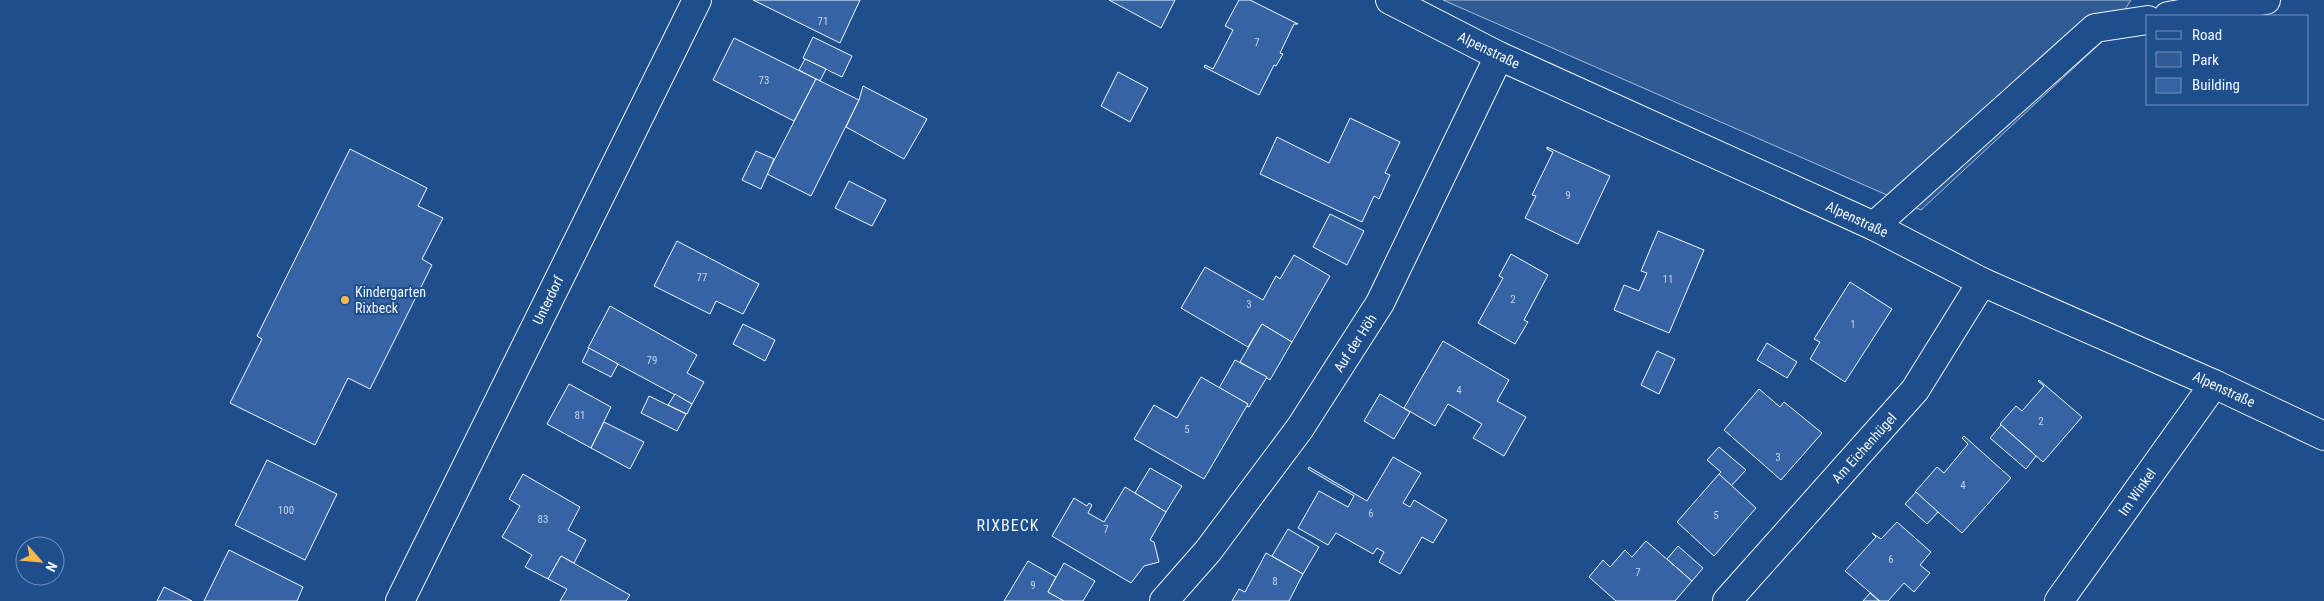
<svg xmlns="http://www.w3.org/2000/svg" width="2324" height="601" font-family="'Roboto Condensed',sans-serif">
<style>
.green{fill:#305b95;stroke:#a8bbd7}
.building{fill:#3563a3;stroke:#f2f6ff}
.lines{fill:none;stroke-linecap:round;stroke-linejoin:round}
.minor-casing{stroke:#f2f6ff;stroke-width:30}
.minor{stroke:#1f4e8c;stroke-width:28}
.poi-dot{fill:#ffb74d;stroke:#1f4e8c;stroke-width:2}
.labels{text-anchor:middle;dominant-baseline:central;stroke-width:4;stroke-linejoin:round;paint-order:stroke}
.number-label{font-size:11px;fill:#c3d1e8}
.street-label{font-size:14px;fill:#f2f6ff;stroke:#1f4e8c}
.poi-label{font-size:14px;fill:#f2f6ff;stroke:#1f4e8c;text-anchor:start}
.quarter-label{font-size:16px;letter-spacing:1px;fill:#f2f6ff;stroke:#1f4e8c}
</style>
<rect width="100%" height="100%" fill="#1f4e8c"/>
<path class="green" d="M1443 0H2131L2107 37 1921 210Z"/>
<g class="building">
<path d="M753 0H860L840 43Z"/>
<path d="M1109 0H1175L1161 28Z"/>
<path d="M1239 0H1250L1298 24H1294L1280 53 1283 54 1276 66 1274 65 1259 95 1204 67 1205 65 1213 69 1233 30 1225 26Z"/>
<path d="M813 37 852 56 842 77 803 58Z"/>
<path d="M734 38 816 79 794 121 713 80Z"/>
<path d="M805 59 826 69 820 81 799 70Z"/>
<path d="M1118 72 1148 88 1130 122 1101 106Z"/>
<path d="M816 79 859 100 811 196 767 174Z"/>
<path d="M863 86 927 119 904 159 846 127 859 100Z"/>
<path d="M1350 118 1400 142 1385 173 1390 175 1379 199 1374 196 1362 222 1260 174 1277 137 1329 163Z"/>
<path d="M1547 147 1610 176 1578 244 1525 218 1536 196 1532 195 1553 152 1547 149Z"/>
<path d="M350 149 427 188 418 206 443 218 422 259 432 265 370 389 348 378 315 445 230 403 262 339 257 336Z"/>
<path d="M756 151 774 159 761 189 742 180Z"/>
<path d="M849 181 886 200 872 226 835 208Z"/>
<path d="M1330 214 1364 231 1347 265 1313 247Z"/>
<path d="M1658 231 1704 250 1669 333 1614 310 1624 285 1639 291 1647 273 1641 271Z"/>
<path d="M677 241 759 284 743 314 716 301 710 314 654 286Z"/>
<path d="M1511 254 1548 275 1524 320 1528 322 1515 344 1478 323 1503 278 1499 276Z"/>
<path d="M1294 255 1330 276 1292 342 1262 324 1248 347 1181 308 1205 267 1263 300 1276 276 1280 279Z"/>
<path d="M1850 282 1892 309 1845 382 1810 359 1820 342 1814 339Z"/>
<path d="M610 306 697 355 687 373 704 382 692 404 588 348Z"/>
<path d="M743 324 775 340 765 361 733 344Z"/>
<path d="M1262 324 1292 342 1270 380 1240 362Z"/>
<path d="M1443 341 1509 380 1497 401 1526 417 1504 456 1473 438 1482 424 1448 404 1435 426 1404 408Z"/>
<path d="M1767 343 1797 362 1787 378 1757 360Z"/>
<path d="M589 348 618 364 611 377 582 362Z"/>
<path d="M1657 351 1675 359 1659 394 1641 385Z"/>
<path d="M1235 360 1267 377 1249 407 1246 406 1248 404 1219 388Z"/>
<path d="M1201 377 1248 404 1204 479 1134 439 1154 405 1177 418Z"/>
<path d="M2039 380 2082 417 2043 462 2000 424 2016 406 2022 411 2044 386 2038 381Z"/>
<path d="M569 384 611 407 591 448 547 424Z"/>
<path d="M1759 389 1780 407 1784 402 1822 433 1781 480 1724 430Z"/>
<path d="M675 394 692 404 687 414 668 405Z"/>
<path d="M1380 394 1410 412 1394 439 1364 421Z"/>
<path d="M649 396 686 414 677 431 641 413Z"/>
<path d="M604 422 644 442 630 469 591 448Z"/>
<path d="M2001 425 2036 456 2026 469 1990 438Z"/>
<path d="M1964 436 2011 478 1962 533 1915 492 1937 467 1944 473 1968 444 1962 438Z"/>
<path d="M1719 447 1746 470 1731 486 1719 474 1721 472 1707 460Z"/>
<path d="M1393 457 1421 473 1403 503 1410 507 1414 500 1447 520 1433 543 1422 537 1400 574 1379 562 1384 552 1377 548 1373 554 1336 533 1328 545 1298 528 1319 491 1348 507 1354 496 1308 469 1309 467 1367 501Z"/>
<path d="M267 460 337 494 305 560 235 525Z"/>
<path d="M1150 468 1182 486 1166 512 1135 493Z"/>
<path d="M523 474 580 507 568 530 586 540 574 563 561 556 548 579 525 567 532 555 502 537 520 506 509 499Z"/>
<path d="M1719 474 1756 508 1714 556 1677 522Z"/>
<path d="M1125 487 1166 512 1150 540 1154 542 1159 562 1144 566 1131 583 1052 536 1074 498 1087 506 1089 503 1092 505 1088 513 1104 522Z"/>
<path d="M1916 492 1938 512 1927 524 1905 504Z"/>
<path d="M1897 522 1931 552 1920 565 1930 573 1914 592 1904 583 1888 601H1880L1845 571 1876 537 1872 533 1881 539Z"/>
<path d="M1288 529 1319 547 1303 574 1272 556Z"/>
<path d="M1646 541 1692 581 1675 601H1616L1589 577 1603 560 1610 567 1625 550 1632 557Z"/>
<path d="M1678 546 1703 568 1692 581 1667 559Z"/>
<path d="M229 550 303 587 297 601H204Z"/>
<path d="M1266 553 1303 574 1289 601H1232L1239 589 1245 592Z"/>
<path d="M561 556 630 595 626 601H560L567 589 548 579Z"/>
<path d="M1028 561 1056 577 1048 592 1064 601H1004Z"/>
<path d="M1064 563 1095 581 1083 601H1064L1048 592Z"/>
<path d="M164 587 192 601H157Z"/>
<path d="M1870 593 1879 601H1863Z"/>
</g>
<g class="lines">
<defs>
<g id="minor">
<path d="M1390 0 1499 56 1874 226 1982 282 2214 384 2324 436"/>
<path d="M2168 16 2266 0"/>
<path d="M1874 226 2095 28 2148 20"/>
<path d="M400 601 697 0"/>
<path d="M1164 601 1208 551 1300 428 1380 303 1499 56"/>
<path d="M1727 601 1915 390 1982 282"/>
<path d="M2059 601 2214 384"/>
</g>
</defs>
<use href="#minor" class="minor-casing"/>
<use href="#minor" class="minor"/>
</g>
<circle class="poi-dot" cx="345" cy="300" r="5"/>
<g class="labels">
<g class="number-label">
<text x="823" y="21">71</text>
<text x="1257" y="42">7</text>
<text x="764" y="80">73</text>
<text x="1568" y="195">9</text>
<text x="702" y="277">77</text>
<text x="1668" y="279">11</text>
<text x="1513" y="299">2</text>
<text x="1249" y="304">3</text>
<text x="1853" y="324">1</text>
<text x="652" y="360">79</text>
<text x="1459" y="390">4</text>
<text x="580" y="415">81</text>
<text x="2041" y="421">2</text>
<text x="1187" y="429">5</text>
<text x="1778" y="457">3</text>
<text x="1963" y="485">4</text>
<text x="286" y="510">100</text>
<text x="1371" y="513">6</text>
<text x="1716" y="515">5</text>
<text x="543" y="519">83</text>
<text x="1106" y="529">7</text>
<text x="1891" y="559">6</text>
<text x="1638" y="572">7</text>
<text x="1275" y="581">8</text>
<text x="1033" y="585">9</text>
</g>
<g class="street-label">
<text transform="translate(1489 50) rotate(26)">Alpenstraße</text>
<text transform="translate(1857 219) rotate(25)">Alpenstraße</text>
<text transform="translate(548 300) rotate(-64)">Unterdorf</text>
<text transform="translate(1355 343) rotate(-57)">Auf der Höh</text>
<text transform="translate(2224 389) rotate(25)">Alpenstraße</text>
<text transform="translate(1864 448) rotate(-48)">Am Eichenhügel</text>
<text transform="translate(2137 492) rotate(-55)">Im Winkel</text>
</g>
<g class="poi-label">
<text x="355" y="292">Kindergarten<tspan x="355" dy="16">Rixbeck</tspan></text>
</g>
<g class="quarter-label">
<text x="1008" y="525">RIXBECK</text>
</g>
</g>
<rect x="2146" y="15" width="162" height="90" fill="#1f4e8c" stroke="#7391ba"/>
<rect x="2156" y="31" width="25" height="8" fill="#1f4e8c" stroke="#7391ba"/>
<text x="2192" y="40" font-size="15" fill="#f2f6ff">Road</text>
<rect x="2156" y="52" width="25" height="15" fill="#305b95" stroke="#7391ba"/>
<text x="2192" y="65" font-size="15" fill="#f2f6ff">Park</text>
<rect x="2156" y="78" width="25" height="15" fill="#3563a3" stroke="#7391ba"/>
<text x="2192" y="90" font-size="15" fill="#f2f6ff">Building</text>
<g transform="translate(40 561) rotate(117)"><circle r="24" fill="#1f4e8c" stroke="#7391ba"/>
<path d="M0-4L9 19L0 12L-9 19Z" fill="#ffb74d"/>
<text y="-8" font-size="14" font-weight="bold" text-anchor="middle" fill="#f2f6ff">N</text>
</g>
</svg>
